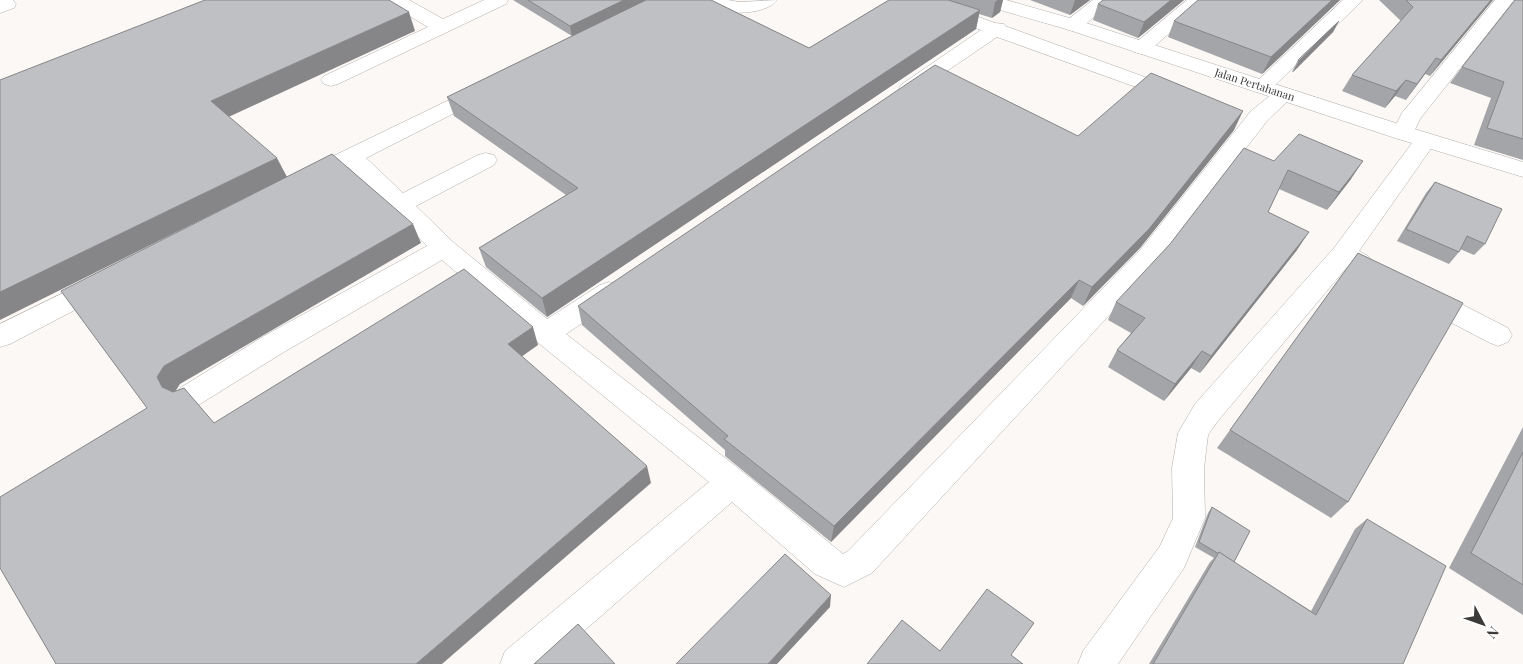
<svg xmlns="http://www.w3.org/2000/svg" width="1523" height="664" font-family="'Playfair Display',serif">
<style>
.lines{fill:none;stroke-linecap:round;stroke-linejoin:round}
.minor-casing{stroke:#b1aeab;stroke-width:1}
.major-casing{stroke:#b1aeab;stroke-width:1}
.minor{fill:#fff;fill-rule:evenodd}
.major{fill:#fff;fill-rule:evenodd}
.wall{fill:#a4a5a8}
.shaded-wall{fill:#868688}
.building{fill:#bfc0c3;stroke:#868688}
.labels{text-anchor:middle;dominant-baseline:central;stroke-width:4;stroke-linejoin:round;paint-order:stroke}
.far-street-label{font-size:11px;fill:#3d3b3a;stroke:#fff}
</style>
<rect width="100%" height="100%" fill="#fcf8f5"/>
<g class="lines">
<defs>
<g id="minor">
<path d="M0 0H13L16 4 14 8 0 13Z"/>
<path d="M387 0H409L443 19 484 0H508L506 4 338 84 331 86 324 84 321 80 324 76 428 27 389 4Z"/>
<path d="M701 0H728L739 2 777 0C765 17 712 17 701 0Z"/>
<path d="M906 0H932L995 23 1004 24 1005 26 1183 91 1187 95 1183 99 1176 101 1169 99 997 37 916 92 909 94 902 92 899 88 902 84 981 30 908 4Z"/>
<path d="M1093 0H1114L1080 29 1073 31 1066 29 1063 25 1066 21Z"/>
<path d="M1187 0H1207L1148 52 1141 54 1134 52 1131 48 1134 44Z"/>
<path d="M1343 0H1363L1270 90 1263 92 1256 90 1253 86 1256 82Z"/>
<path d="M1495 0H1514L1420 119 1411 138 1403 140 1395 138 1392 133 1402 113Z"/>
<path d="M485 84 492 86 495 90 492 94 366 158 403 193 478 155 486 153 494 155 497 160 494 165 416 206 453 242 547 319 600 285 609 282 618 285 622 292 618 299 566 334 743 472 843 554 848 551 1141 249 1251 111 1277 90 1284 88 1291 90 1295 94 1267 121 1159 261 872 573 844 587 815 574 732 502 546 664H500L505 651 709 482 536 341 442 260 284 352 200 404 190 408 180 404 175 396 180 388 264 336 427 246 348 167 335 171 327 169 324 164 327 159 478 86Z"/>
<path d="M1426 133 1434 135 1437 140 1359 251 1368 256 1372 262 1368 268 1359 271 1347 267 1217 422 1208 435 1204 468 1205 518 1184 568 1118 664H1078L1083 651 1160 546 1173 518 1172 468 1178 433 1195 404 1334 248 1418 135Z"/>
<path d="M102 274 111 277 115 284 111 291 10 344 0 347V324Z"/>
<path d="M1423 286 1432 289 1508 328 1512 335 1508 342 1498 346 1488 342 1414 303 1410 296 1414 289Z"/>
</g>
<path id="major" d="M977 0H1006L1080 21 1411 128 1523 162V177L1395 138 1066 29 979 4Z"/>
</defs>
<use href="#minor" class="minor-casing"/>
<use href="#major" class="major-casing"/>
<use href="#minor" class="minor"/>
<use href="#major" class="major"/>
</g>
<g class="wall">
<path d="M513 0H711L809 48 889 0H1003L1000 12 992 18 979 14 976 29 547 317 486 267 479 248 566 195 454 116 447 97 572 36Z"/>
<path d="M1030 0H1090L1070 15Z"/>
<path d="M1184 0 1138 38 1093 20 1098 4Z"/>
<path d="M1340 0 1262 74 1168 37 1174 21Z"/>
<path d="M1379 0H1493L1430 76 1425 74 1406 100 1395 96 1385 108 1342 91 1352 75 1401 21Z"/>
<path d="M1523 0V160L1474 145 1491 98 1450 83 1462 67Z"/>
<path d="M1339 21 1333 32 1293 72H1292L1298 60Z"/>
<path d="M1234 130 1140 248 1083 306 1071 298 831 542 725 456V450L582 325 578 306 1078 136Z"/>
<path d="M1274 161 1351 179 1327 210 1279 189 1268 212 1297 250 1200 373 1191 368 1164 401 1108 367 1117 350 1131 333 1108 320 1116 302Z"/>
<path d="M1435 182 1485 244 1474 255 1460 249 1459 252 1449 264 1397 241 1426 193Z"/>
<path d="M1358 253 1348 502 1331 518 1217 448Z"/>
<path d="M1523 427V615L1449 568Z"/>
<path d="M1212 507 1234 562 1311 611 1355 529 1367 519 1403 664H1149L1210 562 1214 558 1195 547 1208 513Z"/>
</g>
<g class="shaded-wall">
<path d="M624 0H647L572 37 570 26Z"/>
<path d="M998 0H1003L1000 12 992 18 995 2Z"/>
<path d="M1075 0H1090L1070 15Z"/>
<path d="M1171 0H1184L1138 38 1144 22Z"/>
<path d="M1332 0H1340L1262 74 1271 57Z"/>
<path d="M1491 0H1493L1430 76 1441 60Z"/>
<path d="M980 10 976 29 547 317 542 298Z"/>
<path d="M409 12 415 31 222 120 211 101Z"/>
<path d="M1339 21 1333 32 1293 72 1299 61Z"/>
<path d="M1436 58 1425 74 1406 100 1417 84Z"/>
<path d="M1406 80 1395 96 1385 108 1396 91Z"/>
<path d="M1243 111 1234 130 1140 248 1083 306 1092 287Z"/>
<path d="M277 158 287 177 0 320V292Z"/>
<path d="M1363 161 1351 179 1327 210 1339 192Z"/>
<path d="M413 224 421 243 180 384 173 395 162 387 157 377 164 366Z"/>
<path d="M1309 232 1297 250 1200 373 1211 356Z"/>
<path d="M1079 280 1071 298 831 542 834 526Z"/>
<path d="M533 327 538 345 514 362 508 344Z"/>
<path d="M1202 351 1191 368 1164 401 1175 384Z"/>
<path d="M647 466 651 483 442 664H416Z"/>
<path d="M831 595 830 607 777 664H768Z"/>
</g>
<g class="building">
<path d="M205 0H389L409 12 211 101 277 158 0 292V80Z"/>
<path d="M528 0H624L570 26Z"/>
<path d="M646 0H711L809 48 889 0H948L980 10 542 298 479 248 578 188 447 97Z"/>
<path d="M1103 0H1171L1144 22 1098 4Z"/>
<path d="M1198 0H1332L1271 57 1174 21Z"/>
<path d="M1406 0H1491L1441 60 1436 58 1417 84 1406 80 1396 91 1352 75 1413 7Z"/>
<path d="M1515 0H1523V139L1487 128 1504 82 1462 67Z"/>
<path d="M1339 21 1299 61 1298 60Z"/>
<path d="M935 65 1078 136 1151 73 1243 111 1149 229 1092 287 1079 280 834 526 724 439 728 436 578 306Z"/>
<path d="M1299 134 1363 161 1339 192 1288 170 1268 212 1309 232 1211 356 1202 351 1175 384 1117 350 1145 318 1116 302 1170 244 1244 148 1274 161Z"/>
<path d="M332 154 413 224 164 366 157 377 162 387 173 392 184 388 214 423 464 269 533 327 508 344 647 466 416 664H56L0 568V497L147 408 61 291Z"/>
<path d="M1435 182 1502 209 1485 244 1467 236 1459 252 1406 229Z"/>
<path d="M1358 253 1463 303 1348 502 1230 430Z"/>
<path d="M1523 452V585L1471 553Z"/>
<path d="M1212 507 1250 531 1234 562 1219 552V554L1199 542Z"/>
<path d="M1367 519 1446 566 1403 664H1153L1219 552 1316 615Z"/>
<path d="M785 554 831 595 768 664H676Z"/>
<path d="M987 589 1034 623 1011 655 1023 664H867L902 620 940 651Z"/>
<path d="M578 624 615 664H534Z"/>
</g>
<g class="labels">
<g class="far-street-label">
<text transform="translate(1255 84) rotate(18)">Jalan Pertahanan</text>
</g>
</g>
<g transform="translate(1483 624) rotate(131)" stroke="#ffffff" stroke-width="4" paint-order="stroke">
<path d="M0-4L9 19L0 12L-9 19Z" fill="#3d3b3a"/>
<text y="-8" font-size="14" font-weight="bold" text-anchor="middle" fill="#3d3b3a">N</text>
</g>
</svg>
